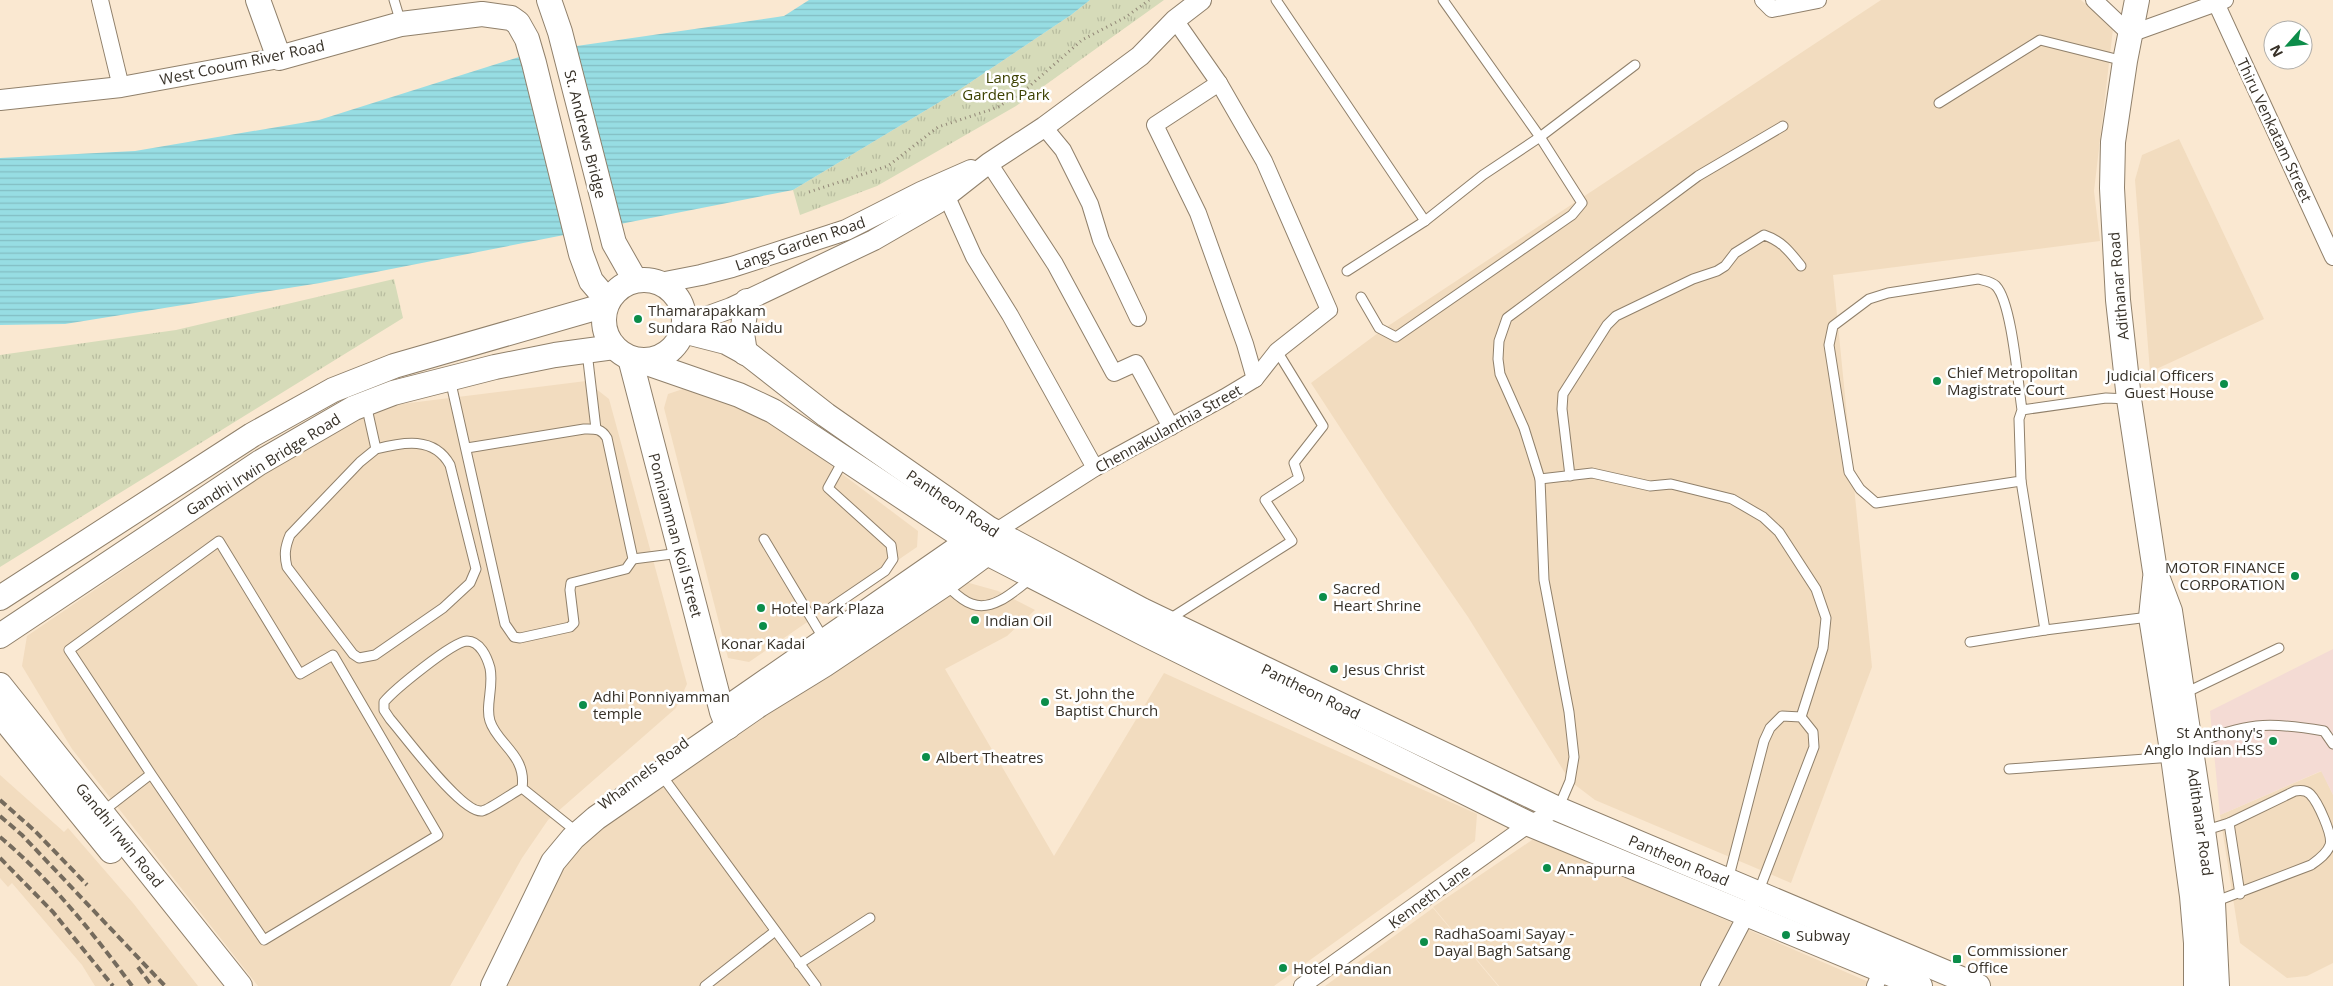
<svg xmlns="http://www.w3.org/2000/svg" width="2333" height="986" font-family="'Open Sans',sans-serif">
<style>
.built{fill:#f2dcbf}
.education{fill:#f4dbd4}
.park{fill:url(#park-tufts)}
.water{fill:url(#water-rules)}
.pier{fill:#fae8d1}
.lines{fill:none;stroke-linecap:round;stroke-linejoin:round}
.service-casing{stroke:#90806b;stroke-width:11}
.minor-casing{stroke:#90806b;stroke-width:18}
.tertiary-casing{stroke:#90806b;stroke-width:22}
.secondary-casing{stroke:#90806b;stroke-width:26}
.path{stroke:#918676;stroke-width:3;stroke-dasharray:1 4;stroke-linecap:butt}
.service{stroke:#fff;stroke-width:9}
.minor{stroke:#fff;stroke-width:16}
.tertiary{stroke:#fff;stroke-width:20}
.secondary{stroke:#fff;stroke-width:24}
.rail{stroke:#756b5d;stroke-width:4;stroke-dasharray:8 4;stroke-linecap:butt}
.poi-dot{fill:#0c8d4a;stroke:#fff;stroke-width:2}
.labels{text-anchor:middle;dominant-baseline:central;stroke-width:5;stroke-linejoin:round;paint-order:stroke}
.street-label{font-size:15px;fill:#373128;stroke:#fff}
.park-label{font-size:15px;fill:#3c4101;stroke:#fff}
.poi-label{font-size:15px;fill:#373128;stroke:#fff;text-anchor:start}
</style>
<defs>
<pattern id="park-tufts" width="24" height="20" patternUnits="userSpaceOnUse" patternTransform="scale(1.25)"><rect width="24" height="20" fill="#d6dbb9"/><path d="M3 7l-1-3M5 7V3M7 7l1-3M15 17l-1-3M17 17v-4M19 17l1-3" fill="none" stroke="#b8bc9f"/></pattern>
<pattern id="water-rules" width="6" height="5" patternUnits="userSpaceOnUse" patternTransform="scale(1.25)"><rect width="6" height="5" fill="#97dde3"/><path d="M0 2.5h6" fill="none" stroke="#83bec3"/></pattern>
</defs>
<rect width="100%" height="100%" fill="#fae8d1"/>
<g class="built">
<path d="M1881 0H2081L2113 29 2094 191 2100 241 1833 275 1872 667 1791 883 1595 800 1570 781 1468 617 1386 498 1311 383 1382 330Z"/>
<path d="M2179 139 2264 319 2150 372 2135 180 2142 155Z"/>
<path d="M586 381 609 399 687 684 676 708 548 820 522 858 450 986H258L72 749 22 666 27 636 344 420 385 406Z"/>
<path d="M683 389 765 416 918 531 917 547 749 662 728 658 664 408 668 394Z"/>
<path d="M962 581 998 591 1035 610 1007 636 945 669 1054 856 1164 673 1477 814 1475 841 1274 986H508L554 875 570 851Z"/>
<path d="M2322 771 2333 795V963L2307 976 2287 978 2240 943 2220 815Z"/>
<path d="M0 775 64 832 68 828 133 903 198 986H95L82 965 12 883 8 887 0 878Z"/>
<path d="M1532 840 1543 841 1878 986H1499L1433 907Z"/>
<path d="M1433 908 1498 986H1325Z"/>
</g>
<path class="education" d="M2333 649V795L2321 771 2220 815 2210 711Z"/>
<g class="park">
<path d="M1090 0H1164L1016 106 877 186 800 215 793 190 953 94 1071 15Z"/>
<path d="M394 279 403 318 0 567V355L176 330Z"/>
</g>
<path class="water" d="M809 0H1090L1071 15 953 94 793 190 320 283 65 324 0 325V158L135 151 319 120 535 52 784 16Z"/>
<path class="pier" d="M574 44 622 227 583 235 534 49Z"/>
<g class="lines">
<defs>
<g id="service">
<path d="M394 0 401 23"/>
<path d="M1276 0 1425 221"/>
<path d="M1939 103 2040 40 2124 61"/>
<path d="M1347 271 1425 221 1483 175 1540 137 1635 65"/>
<path d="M1361 297 1379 328 1396 337 1572 215 1582 203 1540 137 1443 0"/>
<path d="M587 352 596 429"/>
<path d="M450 379 505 624 514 637 520 638 570 627 574 623 570 590 571 583 626 569 633 559 607 438C601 428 595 429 584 429L467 448"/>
<path d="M366 404 376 449 360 462 290 535C285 547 284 555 287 567L353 654 359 658 375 655 443 608 470 583 476 569 450 465C434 436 403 442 376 449"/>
<path d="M2022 410C2018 384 2012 303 1996 286 1991 281 1985 281 1978 279L1888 293 1869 299 1833 326 1829 345 1849 472 1860 489 1876 503 2021 481 2019 419 2022 410 2106 398 2129 399"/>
<path d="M1570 476 1562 409 1563 394 1607 325 1616 316 1693 279 1717 271 1725 266 1735 253 1764 235C1782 241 1790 252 1801 266"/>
<path d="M1540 479 1592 473 1650 486 1671 484 1732 499 1763 517 1779 532 1816 589 1826 618 1823 648 1801 717"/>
<path d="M2021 481 2045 630 2149 617"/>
<path d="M764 539 825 641"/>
<path d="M633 559 680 553"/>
<path d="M946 585C954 592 962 601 972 604 993 612 1016 590 1031 578"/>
<path d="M832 607 885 571 893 559 891 545 828 488 844 459"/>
<path d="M1168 620 1292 541 1265 500 1299 478 1294 463 1323 426 1277 351"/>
<path d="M1970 642 2045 630"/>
<path d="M2185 693 2279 648"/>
<path d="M2192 745C2245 723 2267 721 2324 731L2333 744"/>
<path d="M2009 769 2173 757"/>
<path d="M660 773 816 986"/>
<path d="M522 788C527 755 497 744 490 721 485 706 494 687 490 668 487 657 480 641 467 641 452 642 394 690 384 702V710L390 719C405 736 462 814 482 811 489 810 514 792 522 788L572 828"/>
<path d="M1558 809 1570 781 1574 757 1569 712 1544 580 1540 479 1524 428 1500 374 1498 359 1499 341 1507 318 1698 176 1783 126"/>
<path d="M102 812 151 774 264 940 438 835 333 655 300 674 219 541 69 650 151 774"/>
<path d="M2229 823 2240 894"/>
<path d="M2203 831 2229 823 2295 791C2301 790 2306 790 2310 794 2318 802 2333 835 2330 845 2327 854 2318 860 2311 865L2214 902"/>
<path d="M1728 880 1764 741 1770 728 1782 716 1801 717 1813 732 1814 747 1758 893"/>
<path d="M799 964 870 918"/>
<path d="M705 986 774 932"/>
</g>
<g id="minor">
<path d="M100 0 121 87"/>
<path d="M1763 0 1772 9 1818 0"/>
<path d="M2094 0 2130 34 2225 0"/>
<path d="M2216 3 2333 257"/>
<path d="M1219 83 1155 125 1198 213 1245 344 1255 379"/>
<path d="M1044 127 1063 150 1090 204 1101 240 1138 318"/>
<path d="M989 163 1055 264 1114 373 1136 363 1171 427"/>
<path d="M947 197 974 257 1010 315 1095 468"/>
<path d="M995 532 1095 468 1225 397 1255 379 1277 351 1329 310 1264 161 1219 83 1175 20"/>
<path d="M1302 986 1529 824 1558 809"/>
<path d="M1709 986 1751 906"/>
<path d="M1875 986 1882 970"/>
</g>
<g id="tertiary">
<path d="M0 100 121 87 279 58"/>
<path d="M660 283 701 275 732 267 846 230 921 192 971 170"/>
<path d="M684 325 731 308 874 240 938 203 989 163 1044 127 1140 56 1175 20 1201 0"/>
</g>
<g id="secondary">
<path d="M258 0 279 58 401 24 482 14 511 18 518 23 527 39 534 63 581 254 591 281 608 301"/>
<path d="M549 0 560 32 614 243 635 280"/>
<path d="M2137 0 2125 61 2113 142 2112 188 2118 300 2129 399 2155 571 2170 611 2202 823 2213 903 2217 986"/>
<circle cx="644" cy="320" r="40"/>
<path d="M683 331 726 342 748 354 826 415 988 528 1142 610 1558 809 1978 986"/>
<path d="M745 353 742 333 747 301"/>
<path d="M630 358 722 712 728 727"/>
<path d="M638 360 739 395 773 411 987 553 1145 634 1529 824 1920 986"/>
<path d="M2155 578 2151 617 2173 757 2192 896 2196 943V986"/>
<path d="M0 598 252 435 333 390 394 366 606 305"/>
<path d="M0 636 259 463 354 408 393 393 495 367 555 355 614 347"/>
<path d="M0 685 240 986"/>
<path d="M736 702 980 533"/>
<path d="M0 714 111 851"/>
<path d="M493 986 553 862 573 838 596 818 759 705 824 665 945 584 998 545"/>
</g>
</defs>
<use href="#service" class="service-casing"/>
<use href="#minor" class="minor-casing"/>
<use href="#tertiary" class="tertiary-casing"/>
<use href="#secondary" class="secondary-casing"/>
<path class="path" d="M809 192 888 166 938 127 996 108 1024 91 1082 40 1126 17 1149 0"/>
<use href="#service" class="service"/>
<use href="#minor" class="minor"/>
<use href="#tertiary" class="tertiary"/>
<use href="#secondary" class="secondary"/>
<g class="rail">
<path d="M0 800 35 831 87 885"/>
<path d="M0 816 22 835 165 986"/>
<path d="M0 837C48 877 95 935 132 986"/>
<path d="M0 858 53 912 113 986"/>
<path d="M138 967 152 986"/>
</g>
</g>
<g class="poi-dot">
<circle cx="638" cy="319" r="5"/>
<circle cx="1937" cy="381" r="5"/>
<circle cx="2224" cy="384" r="5"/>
<circle cx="2295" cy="576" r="5"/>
<circle cx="1323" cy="597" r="5"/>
<circle cx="761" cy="608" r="5"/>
<circle cx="975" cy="620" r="5"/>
<circle cx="763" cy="626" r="5"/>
<circle cx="1334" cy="669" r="5"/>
<circle cx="1045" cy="702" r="5"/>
<circle cx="583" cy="705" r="5"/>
<circle cx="2273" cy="741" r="5"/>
<circle cx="926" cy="757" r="5"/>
<circle cx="1547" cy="868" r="5"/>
<circle cx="1786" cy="935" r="5"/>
<circle cx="1424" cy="942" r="5"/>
<rect x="1952" y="954" width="10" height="10" rx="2.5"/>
<circle cx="1283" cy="968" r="5"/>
</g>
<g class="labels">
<g class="street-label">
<text transform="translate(242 62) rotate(-12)">West Cooum River Road</text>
<text transform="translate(2275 130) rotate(65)">Thiru Venkatam Street</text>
<text transform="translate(586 134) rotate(76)">St. Andrews Bridge</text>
<text transform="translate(800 243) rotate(-19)">Langs Garden Road</text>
<text transform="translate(2118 286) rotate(-95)">Adithanar Road</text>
<text transform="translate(1168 428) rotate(-29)">Chennakulanthia Street</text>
<text transform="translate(263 464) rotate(-32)">Gandhi Irwin Bridge Road</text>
<text transform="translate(953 503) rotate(34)">Pantheon Road</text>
<text transform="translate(676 535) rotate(75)">Ponniamman Koil Street</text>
<text transform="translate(1311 691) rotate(26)">Pantheon Road</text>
<text transform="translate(643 773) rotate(-37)">Whannels Road</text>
<text transform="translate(2201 822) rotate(82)">Adithanar Road</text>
<text transform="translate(120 835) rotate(51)">Gandhi Irwin Road</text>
<text transform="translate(1679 860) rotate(23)">Pantheon Road</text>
<text transform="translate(1429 896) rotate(-36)">Kenneth Lane</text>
</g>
<g class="park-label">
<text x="1006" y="77">Langs<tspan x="1006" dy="17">Garden Park</tspan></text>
</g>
<g class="poi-label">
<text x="648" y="310">Thamarapakkam<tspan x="648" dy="17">Sundara Rao Naidu</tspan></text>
<text x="1947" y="372">Chief Metropolitan<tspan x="1947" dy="17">Magistrate Court</tspan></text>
<text x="2214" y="375" text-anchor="end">Judicial Officers<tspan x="2214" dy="17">Guest House</tspan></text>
<text x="2285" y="567" text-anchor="end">MOTOR FINANCE<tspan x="2285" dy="17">CORPORATION</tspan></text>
<text x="1333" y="588">Sacred<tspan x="1333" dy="17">Heart Shrine</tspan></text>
<text x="771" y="608">Hotel Park Plaza</text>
<text x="985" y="620">Indian Oil</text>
<text x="763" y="643" text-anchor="middle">Konar Kadai</text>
<text x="1344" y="669">Jesus Christ</text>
<text x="1055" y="693">St. John the<tspan x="1055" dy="17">Baptist Church</tspan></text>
<text x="593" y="696">Adhi Ponniyamman<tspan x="593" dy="17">temple</tspan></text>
<text x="2263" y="732" text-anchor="end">St Anthony's<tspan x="2263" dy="17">Anglo Indian HSS</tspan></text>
<text x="936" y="757">Albert Theatres</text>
<text x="1557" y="868">Annapurna</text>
<text x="1434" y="933">RadhaSoami Sayay -<tspan x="1434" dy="17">Dayal Bagh Satsang</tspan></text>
<text x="1796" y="935">Subway</text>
<text x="1967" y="950">Commissioner<tspan x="1967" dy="17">Office</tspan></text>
<text x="1293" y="968">Hotel Pandian</text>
</g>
</g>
<g transform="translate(2288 45) rotate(243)"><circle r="24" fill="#ffffff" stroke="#afada9"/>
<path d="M0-4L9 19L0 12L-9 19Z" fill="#0c8d4a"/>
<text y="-8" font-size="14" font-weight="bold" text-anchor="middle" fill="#373128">N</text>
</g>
</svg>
